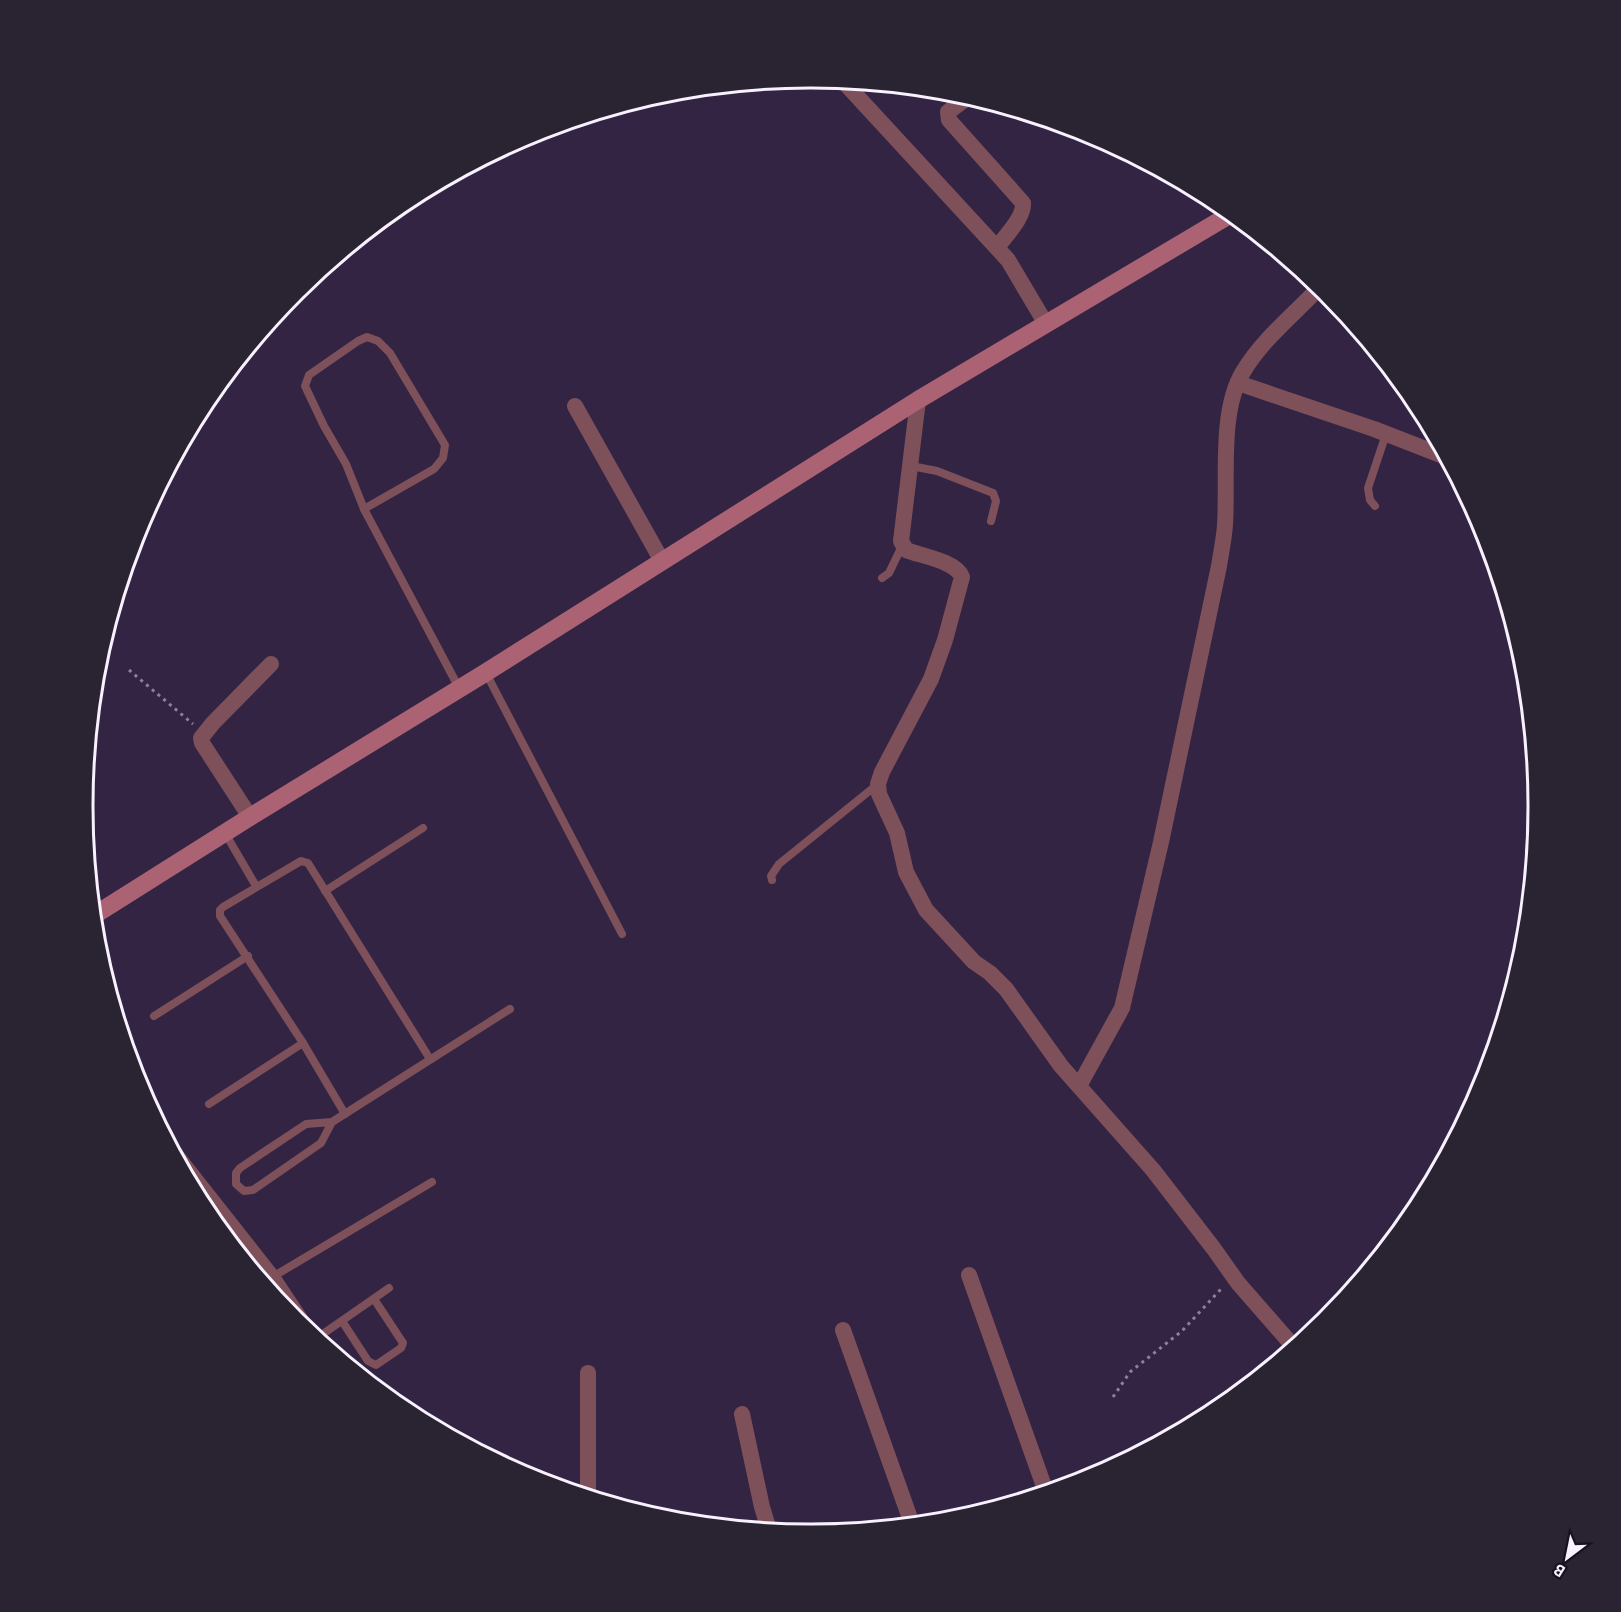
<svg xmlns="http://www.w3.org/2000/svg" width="1621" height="1612" font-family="'PT Sans',sans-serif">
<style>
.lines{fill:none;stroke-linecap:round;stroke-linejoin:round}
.path{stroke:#8d829a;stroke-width:3;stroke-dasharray:3 4.5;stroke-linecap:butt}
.lane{stroke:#7e505a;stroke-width:8}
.street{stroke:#7e505a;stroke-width:16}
.secondary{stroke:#ab6374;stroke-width:18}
.rim{fill:none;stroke:#f8f2ff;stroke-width:3}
</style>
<rect width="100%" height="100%" fill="#332444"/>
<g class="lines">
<g class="path">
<path d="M129 670 193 724"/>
<path d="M1113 1397 1130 1372 1182 1331 1222 1288"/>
</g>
<g class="lane">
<path d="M367 337 378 341 390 353 445 445 443 458 434 469 364 509 346 464 324 426 305 386 309 375 358 341Z"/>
<path d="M911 466 937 471 993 493 996 501 991 521"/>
<path d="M1375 506 1370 500 1368 488 1386 434"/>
<path d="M364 509 459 688"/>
<path d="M882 578 889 573 902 546"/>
<path d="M486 673 622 934"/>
<path d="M225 833 256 886"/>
<path d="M772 880 771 876 779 864 878 784"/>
<path d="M325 891 423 828"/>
<path d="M154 1016 248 956"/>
<path d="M209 1104 303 1043"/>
<path d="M345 1114 303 1043 220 916V910L223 907 301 861 308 863 430 1059"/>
<path d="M332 1122 321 1143 253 1190 244 1191 236 1184V1173L240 1168 306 1124 332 1122 510 1009"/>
<path d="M264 1282 432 1182"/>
<path d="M342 1321 368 1361 376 1365 401 1348 403 1343 374 1299"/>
<path d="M317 1338 389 1288"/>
</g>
<g class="street">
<path d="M843 81 1008 260 1046 324"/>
<path d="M968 97 948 112 949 120 1023 203C1024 218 1005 236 997 248"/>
<path d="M1238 383 1374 429 1446 457"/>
<path d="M918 400 901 541 906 550C921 556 956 561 962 577L945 640 931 679 882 772 878 784 879 794 897 833 906 872 926 910 974 962 990 973 1006 989 1061 1066 1153 1170 1214 1249 1238 1283 1294 1347"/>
<path d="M575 406 662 561"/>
<path d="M250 817 202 743 201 738 213 723 271 664"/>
<path d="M1079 1086 1122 1008 1161 842 1219 566C1221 553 1224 539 1225 525 1228 480 1219 411 1243 372 1262 340 1294 314 1320 287"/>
<path d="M175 1154 272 1277 308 1331"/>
<path d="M969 1275 1046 1492"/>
<path d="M843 1330 912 1524"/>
<path d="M742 1414 762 1507 769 1530"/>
<path d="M588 1496V1373"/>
</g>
<path class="secondary" d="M93 916 250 817 485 673 918 400 1231 214"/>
</g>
<path d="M0 0H1621V1612H0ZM810 88H811A717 717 0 0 1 1528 805V807A717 717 0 0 1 811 1524H810A717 717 0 0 1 93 807V805A717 717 0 0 1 810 88Z" fill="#2a2331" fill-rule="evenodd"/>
<path class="rim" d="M810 88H811A717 717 0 0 1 1528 805V807A717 717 0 0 1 811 1524H810A717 717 0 0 1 93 807V805A717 717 0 0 1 810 88Z"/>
<g transform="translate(1567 1558) rotate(212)" stroke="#18111f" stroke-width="4.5" paint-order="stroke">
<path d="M0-4.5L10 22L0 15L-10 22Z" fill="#f8f2ff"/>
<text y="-9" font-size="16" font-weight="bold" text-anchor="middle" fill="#f8f2ff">B</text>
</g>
</svg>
